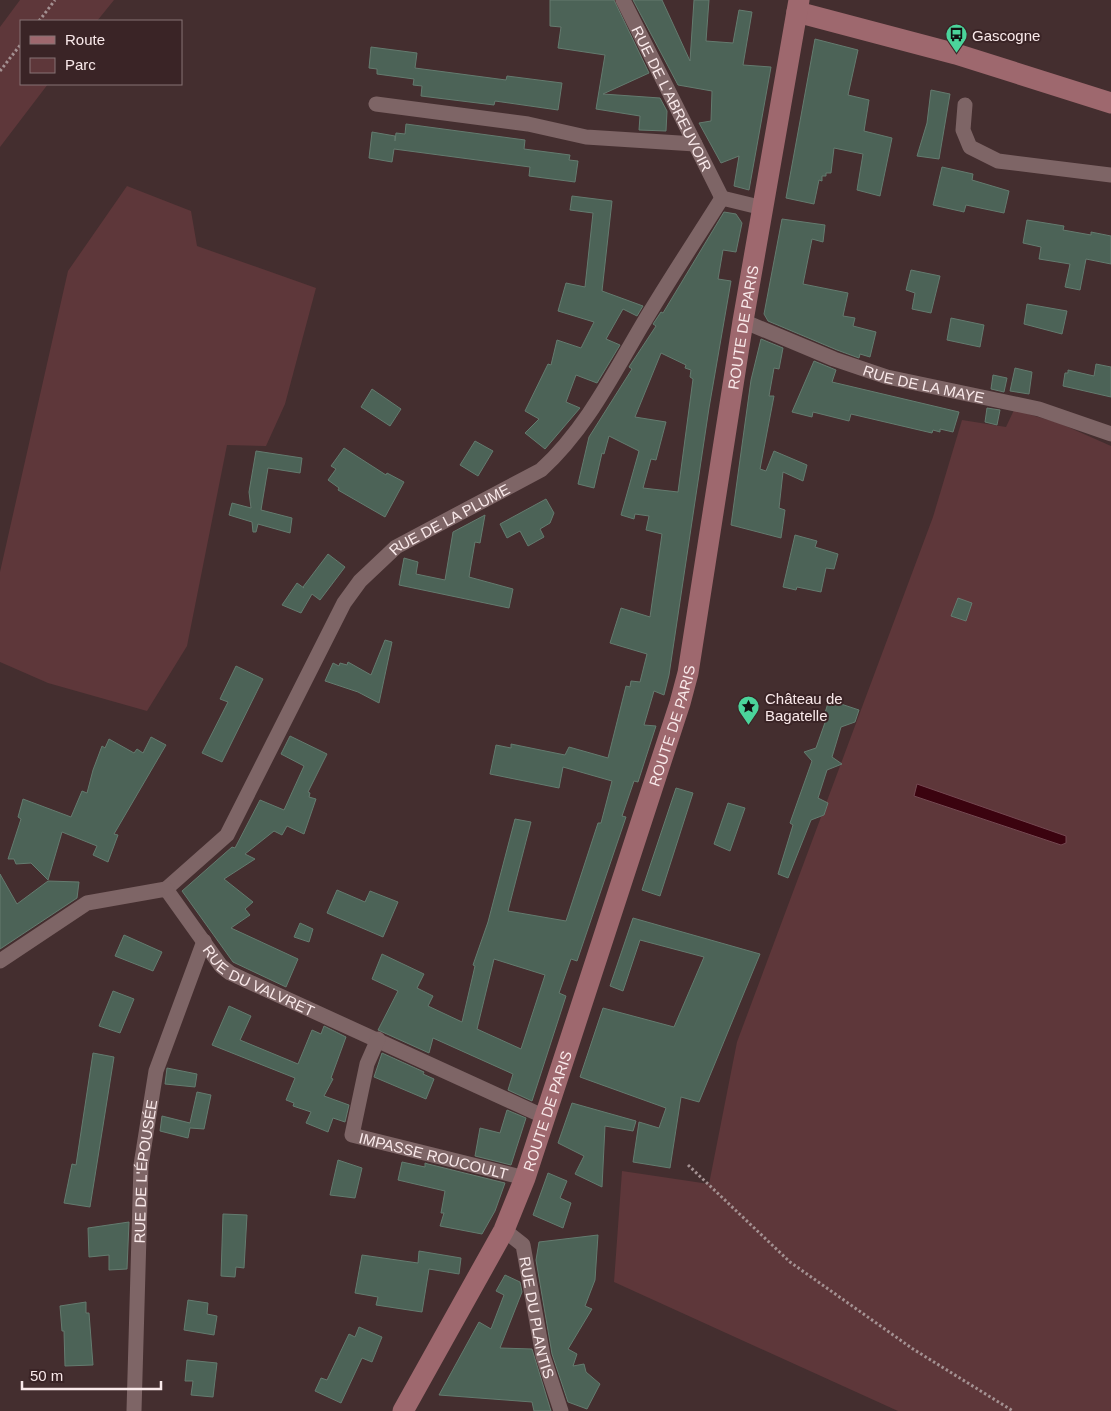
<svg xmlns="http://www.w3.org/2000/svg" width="1111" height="1411" font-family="Helvetica,sans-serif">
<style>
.green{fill:#5e373a}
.water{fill:#3b030f;stroke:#744851}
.building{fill:#4c6357;stroke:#647b6f;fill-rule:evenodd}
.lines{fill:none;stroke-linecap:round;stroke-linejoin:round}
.path{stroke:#a49192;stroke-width:3;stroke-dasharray:2.5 2.5;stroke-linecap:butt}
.street{stroke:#7e6566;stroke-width:15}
.secondary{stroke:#9e686e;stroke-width:21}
.labels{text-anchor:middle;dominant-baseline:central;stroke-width:4;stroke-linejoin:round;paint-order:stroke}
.poi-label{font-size:15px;fill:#f9e9ea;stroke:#3a2426;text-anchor:start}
.street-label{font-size:15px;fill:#f9e9ea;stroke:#3a2426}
</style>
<rect width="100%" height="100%" fill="#442e2f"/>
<g class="green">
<path d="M20 0H114L97 21H21V84H48L0 147V27Z"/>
<path d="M127 186 191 211 197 246 316 288 285 404 266 446 227 445 187 646 147 711 48 683 0 662V572L68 271Z"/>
<path d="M1014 410 1059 423 1111 446V1411H898L614 1282 622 1171 709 1184 737 1042 933 517 962 420 1006 427Z"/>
</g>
<path class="water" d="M917 784 1066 836V843L1061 845 914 796Z"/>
<g class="building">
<path d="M550 0H614L649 73 603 94 660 98 667 111 666 131 639 130 640 116 596 109 605 55 558 48 561 27 550 26Z"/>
<path d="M633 0H662L690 61 694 0H709L706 41 733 43 739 10 752 12 743 65 771 67 749 190 734 186 739 156 721 163 699 123 711 121 712 91 678 85Z"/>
<path d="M815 39 858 50 848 95 869 100 864 131 892 138 880 196 857 190 863 154 834 148 831 173H826V176H822V181L819 180 814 204 786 198Z"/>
<path d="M371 47 417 53 415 68 506 80 507 76 562 83 558 110 495 101 494 105 421 96 422 86 413 85 414 79 377 74V69L369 68Z"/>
<path d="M931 90 950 94 939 159 917 156 927 123Z"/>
<path d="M406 124 525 140 524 149 570 155 569 160 578 161 575 182 529 176 530 167 394 149 392 162 369 158 372 132 395 136V141L396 133 405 134Z"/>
<path d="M942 167 973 174 972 180 1009 191 1004 213 966 205 964 212 933 205Z"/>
<path d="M572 196 612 201 602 291 643 306 637 316 623 309 606 339 620 345 597 383 576 375 566 402 580 408 545 449 525 433 539 419 525 411 548 364 551 365 557 340 581 348 594 322 558 311 566 283 585 287 593 213 570 210Z"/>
<path d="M724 212 736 214 742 223 736 252 723 250 718 279 731 281 709 408 669 675 664 695 654 691 644 725 656 726 638 782 634 781 622 816 626 817 577 961 571 959 559 993 566 996 532 1101 508 1090 513 1074 433 1038 429 1053 378 1030 398 991 372 979 382 954 424 974 417 988 433 996 428 1006 462 1022 475 966 473 965 488 922 515 819 531 822 508 911 566 921 598 823H601L612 781 563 767 559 788 490 774 496 745 511 748V744L565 755 569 747 608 758 626 686 630 687 631 681 640 682 647 654 610 643 621 608 650 617 662 534 646 530 649 516 635 514 634 519 621 515 639 451 609 436 604 454 602 453 594 488 578 484 589 437 632 369 629 367 656 326 653 324 661 312 663 313ZM661 353 686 365 685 368 691 370 690 377 693 379 678 492 643 488 651 459 656 460 666 422 635 417ZM494 959 545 975 521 1049 477 1029Z"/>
<path d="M782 219 825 225 823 242 812 239 803 284 848 293 843 316 855 318 853 326 876 332 870 357 860 354 859 358 837 350 768 321 764 314Z"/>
<path d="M1027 220 1064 226 1063 230 1091 235V232L1111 236V264L1086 259 1080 290 1065 287 1070 264 1039 259 1041 247 1023 243Z"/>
<path d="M911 270 940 276 931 313 912 309 915 293 906 290Z"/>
<path d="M1027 304 1067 311 1062 334 1024 324Z"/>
<path d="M951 318 984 325 980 347 947 340Z"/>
<path d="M761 339 783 348 779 369 774 368 769 396H774L760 469 766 471 774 451 807 465 803 481 783 472 779 508 785 510 781 538 731 525 751 380Z"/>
<path d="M814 361 836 370 832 382 959 412 953 432 940 429V432L933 430 932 433 851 414 849 421 813 412 812 417 792 412Z"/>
<path d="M1096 364 1111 367V397L1063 386 1065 373H1068V370L1094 376Z"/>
<path d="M1015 368 1032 372 1029 394 1010 391Z"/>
<path d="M993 375 1007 378 1004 392 991 389Z"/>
<path d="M372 389 401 409 390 426 361 407Z"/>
<path d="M987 408 1000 410 997 425 985 422Z"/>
<path d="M475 441 493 451 478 476 460 465Z"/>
<path d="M344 448 386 475 387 473 404 482 385 517 338 490 339 488 328 480 336 469 331 466Z"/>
<path d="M256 451 302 458 300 473 268 468 261 510 292 518 290 533 258 524 256 532H253L252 522 229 515 232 503 251 508 249 492Z"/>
<path d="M546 499 554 513 550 523 540 529 544 537 528 546 520 531 507 538 500 524Z"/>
<path d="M485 515 480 543 475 542 469 577 513 589 509 608 399 585 404 558 418 562 416 574 445 580 453 532Z"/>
<path d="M795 535 817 541 815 547 838 554 834 569 826 568 821 592 797 587 796 590 783 587Z"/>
<path d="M328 554 345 567 320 600 312 594 301 613 282 605 297 583 304 588 303 587Z"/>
<path d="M958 598 972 603 966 621 951 616Z"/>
<path d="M385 640 392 642 379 703 358 692 325 681 333 663 339 666 340 663 347 665 348 662 371 675Z"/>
<path d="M236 666 263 679 222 762 202 753 228 702 220 699Z"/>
<path d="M829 700 859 710 855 722 841 727 832 757 842 764 827 770 818 798 828 803 824 815 811 820 788 878 778 874 793 825 790 823 812 761 804 752 816 748 827 717 824 716Z"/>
<path d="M290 736 327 754 308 792 310 793 309 797 316 799 304 834 287 826 282 835 274 831 245 854 255 859 224 879 253 902 245 909 250 915 231 928 298 959 286 987 233 962 182 891 232 847 235 848 260 800 284 810 304 766 281 754Z"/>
<path d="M151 737 166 745 114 834 118 835 108 862 93 855 97 846 62 832 48 880 31 863 16 864 14 859H8L21 819 18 817 23 799 71 817 82 791 87 793 93 770 102 746 105 748 109 739 134 753 137 749 143 753Z"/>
<path d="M676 788 693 793 660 896 642 890Z"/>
<path d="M728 803 745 808 730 851 714 844Z"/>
<path d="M0 874 17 904 48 881 79 882 77 898 0 949Z"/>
<path d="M337 890 365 902 370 891 398 902 383 937 327 913Z"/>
<path d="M633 918 760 954 699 1102 681 1097 670 1168 633 1162 639 1122 659 1128 666 1108 580 1077 603 1008 674 1027 704 957 640 940 623 991 610 986Z"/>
<path d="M300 923 313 929 309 942 294 937Z"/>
<path d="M124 935 162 952 153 971 115 956Z"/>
<path d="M113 991 134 999 120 1033 99 1026Z"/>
<path d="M229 1006 251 1016 240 1040 298 1064 312 1030 321 1034 324 1026 346 1037 331 1078 333 1079 324 1096 349 1105 345 1122 333 1118 328 1132 306 1123 311 1112 293 1106 294 1103 286 1100 295 1078 212 1045Z"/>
<path d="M93 1053 114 1057 90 1207 64 1203 72 1164 76 1165Z"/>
<path d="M382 1053 424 1072 423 1074 434 1079 426 1099 374 1077Z"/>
<path d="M167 1068 197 1074 195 1087 165 1084Z"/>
<path d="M197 1092 211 1095 204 1129 190 1128 188 1138 160 1131 162 1116 190 1123Z"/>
<path d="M572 1103 636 1121 633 1131 605 1126 602 1187 575 1174 584 1156 558 1143Z"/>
<path d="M507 1110 526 1118 511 1165 475 1156 480 1128 500 1133Z"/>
<path d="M338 1160 362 1168 355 1198 330 1195Z"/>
<path d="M402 1162 425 1167V1163L428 1164 505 1183 495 1211 482 1234 440 1226 444 1213H441L445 1191 398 1180Z"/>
<path d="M548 1173 567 1181 560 1198 571 1203 563 1228 533 1215Z"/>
<path d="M223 1214 247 1215 244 1268 236 1267 235 1277 221 1276Z"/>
<path d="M129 1222 127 1269 109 1270V1255L89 1257 88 1228Z"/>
<path d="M598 1235 595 1280 585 1306 592 1309 568 1349 577 1354 573 1366 584 1364 586 1372 600 1384 587 1409 568 1402 552 1354 536 1260 539 1242Z"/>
<path d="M419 1251 461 1258 459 1274 429 1269 422 1312 376 1305 378 1297 355 1293 362 1255 418 1263Z"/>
<path d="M505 1275 520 1282 522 1292 500 1348 532 1349 551 1411H534L532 1402 439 1395 479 1322 491 1329 504 1295 496 1291Z"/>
<path d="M188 1300 208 1303 207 1314 217 1316 214 1335 184 1330Z"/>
<path d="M86 1302V1313H89L93 1365 65 1366 64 1331H62L60 1306Z"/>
<path d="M359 1327 382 1337 372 1362 362 1358 341 1403 315 1391 321 1378 327 1380 349 1334 355 1337Z"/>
<path d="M187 1360 217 1363 213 1397 191 1395 193 1381H185Z"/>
</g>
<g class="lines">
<g class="path">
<path d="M39 21 55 0"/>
<path d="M0 71 21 44"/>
<path d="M688 1165 790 1262 913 1349 1013 1411"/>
</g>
<g class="street">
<path id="s1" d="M623 0 722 198"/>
<path d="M376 104 528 124 586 137 695 144"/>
<path d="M965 105 963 130 970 147 998 161 1111 175"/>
<path id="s2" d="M743 321 834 359 887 377 1039 409 1111 434"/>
<path id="s3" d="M166 889 227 835 344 603 360 581 396 547 541 470C585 430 611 378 641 327 667 283 695 241 722 198L763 208"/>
<path id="s4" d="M0 961 87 903 166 889 221 966 230 973 545 1117"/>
<path id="s5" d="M378 1039 367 1064 352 1135 525 1178"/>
<path id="s6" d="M504 1230 523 1245 543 1356 561 1411"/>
<path id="s7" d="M134 1411 141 1165 156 1071 204 941"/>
</g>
<g class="secondary">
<path d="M797 12 956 54 1111 103"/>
<path id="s8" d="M403 1411 504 1230 525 1178 680 703 688 673 743 321 799 0"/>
</g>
</g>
<defs>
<symbol id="bus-pin" viewBox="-11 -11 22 30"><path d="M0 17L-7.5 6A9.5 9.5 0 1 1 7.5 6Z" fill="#4bd49b" stroke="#3a2426"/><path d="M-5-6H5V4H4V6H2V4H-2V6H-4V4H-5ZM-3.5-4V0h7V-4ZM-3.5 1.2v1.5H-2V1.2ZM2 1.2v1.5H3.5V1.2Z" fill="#111"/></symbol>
<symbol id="sight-pin" viewBox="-11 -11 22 30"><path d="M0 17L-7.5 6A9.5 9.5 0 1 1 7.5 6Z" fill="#4bd49b" stroke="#3a2426"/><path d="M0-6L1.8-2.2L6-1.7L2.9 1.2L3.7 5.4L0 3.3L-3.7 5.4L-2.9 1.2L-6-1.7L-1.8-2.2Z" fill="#111"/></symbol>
</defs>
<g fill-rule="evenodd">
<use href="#bus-pin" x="944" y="22" width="25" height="34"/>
<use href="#sight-pin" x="736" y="694" width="25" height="34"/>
</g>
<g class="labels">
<g class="poi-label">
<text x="972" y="35">Gascogne</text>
<text x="765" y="698">Château de<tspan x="765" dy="17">Bagatelle</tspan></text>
</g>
<g class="street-label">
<text stroke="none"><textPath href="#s1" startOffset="110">RUE DE L'ABREUVOIR</textPath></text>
<text stroke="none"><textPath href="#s8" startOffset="1144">ROUTE DE PARIS</textPath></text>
<text stroke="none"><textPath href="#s2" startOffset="192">RUE DE LA MAYE</textPath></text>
<text stroke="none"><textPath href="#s3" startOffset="478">RUE DE LA PLUME</textPath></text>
<text stroke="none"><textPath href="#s8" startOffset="739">ROUTE DE PARIS</textPath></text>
<text stroke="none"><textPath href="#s4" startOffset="319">RUE DU VALVRET</textPath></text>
<text stroke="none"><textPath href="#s8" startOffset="334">ROUTE DE PARIS</textPath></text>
<text stroke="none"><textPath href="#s5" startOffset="184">IMPASSE ROUCOULT</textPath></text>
<text stroke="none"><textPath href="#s7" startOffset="240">RUE DE L'ÉPOUSÉE</textPath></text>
<text stroke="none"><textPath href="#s6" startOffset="98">RUE DU PLANTIS</textPath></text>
</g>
</g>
<rect x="20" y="20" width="162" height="65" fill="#3a2426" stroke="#867374"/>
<rect x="30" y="36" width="25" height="8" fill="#9e686e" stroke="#867374"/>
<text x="65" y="45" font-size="15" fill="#f9e9ea">Route</text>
<rect x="30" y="58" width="25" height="15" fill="#5e373a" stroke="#867374"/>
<text x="65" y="70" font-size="15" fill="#f9e9ea">Parc</text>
<path d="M22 1381v8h139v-8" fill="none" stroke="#f9e9ea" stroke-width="2.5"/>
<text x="30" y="1381" font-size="15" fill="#f9e9ea" stroke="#3a2426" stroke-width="4" paint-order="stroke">50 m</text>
</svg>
